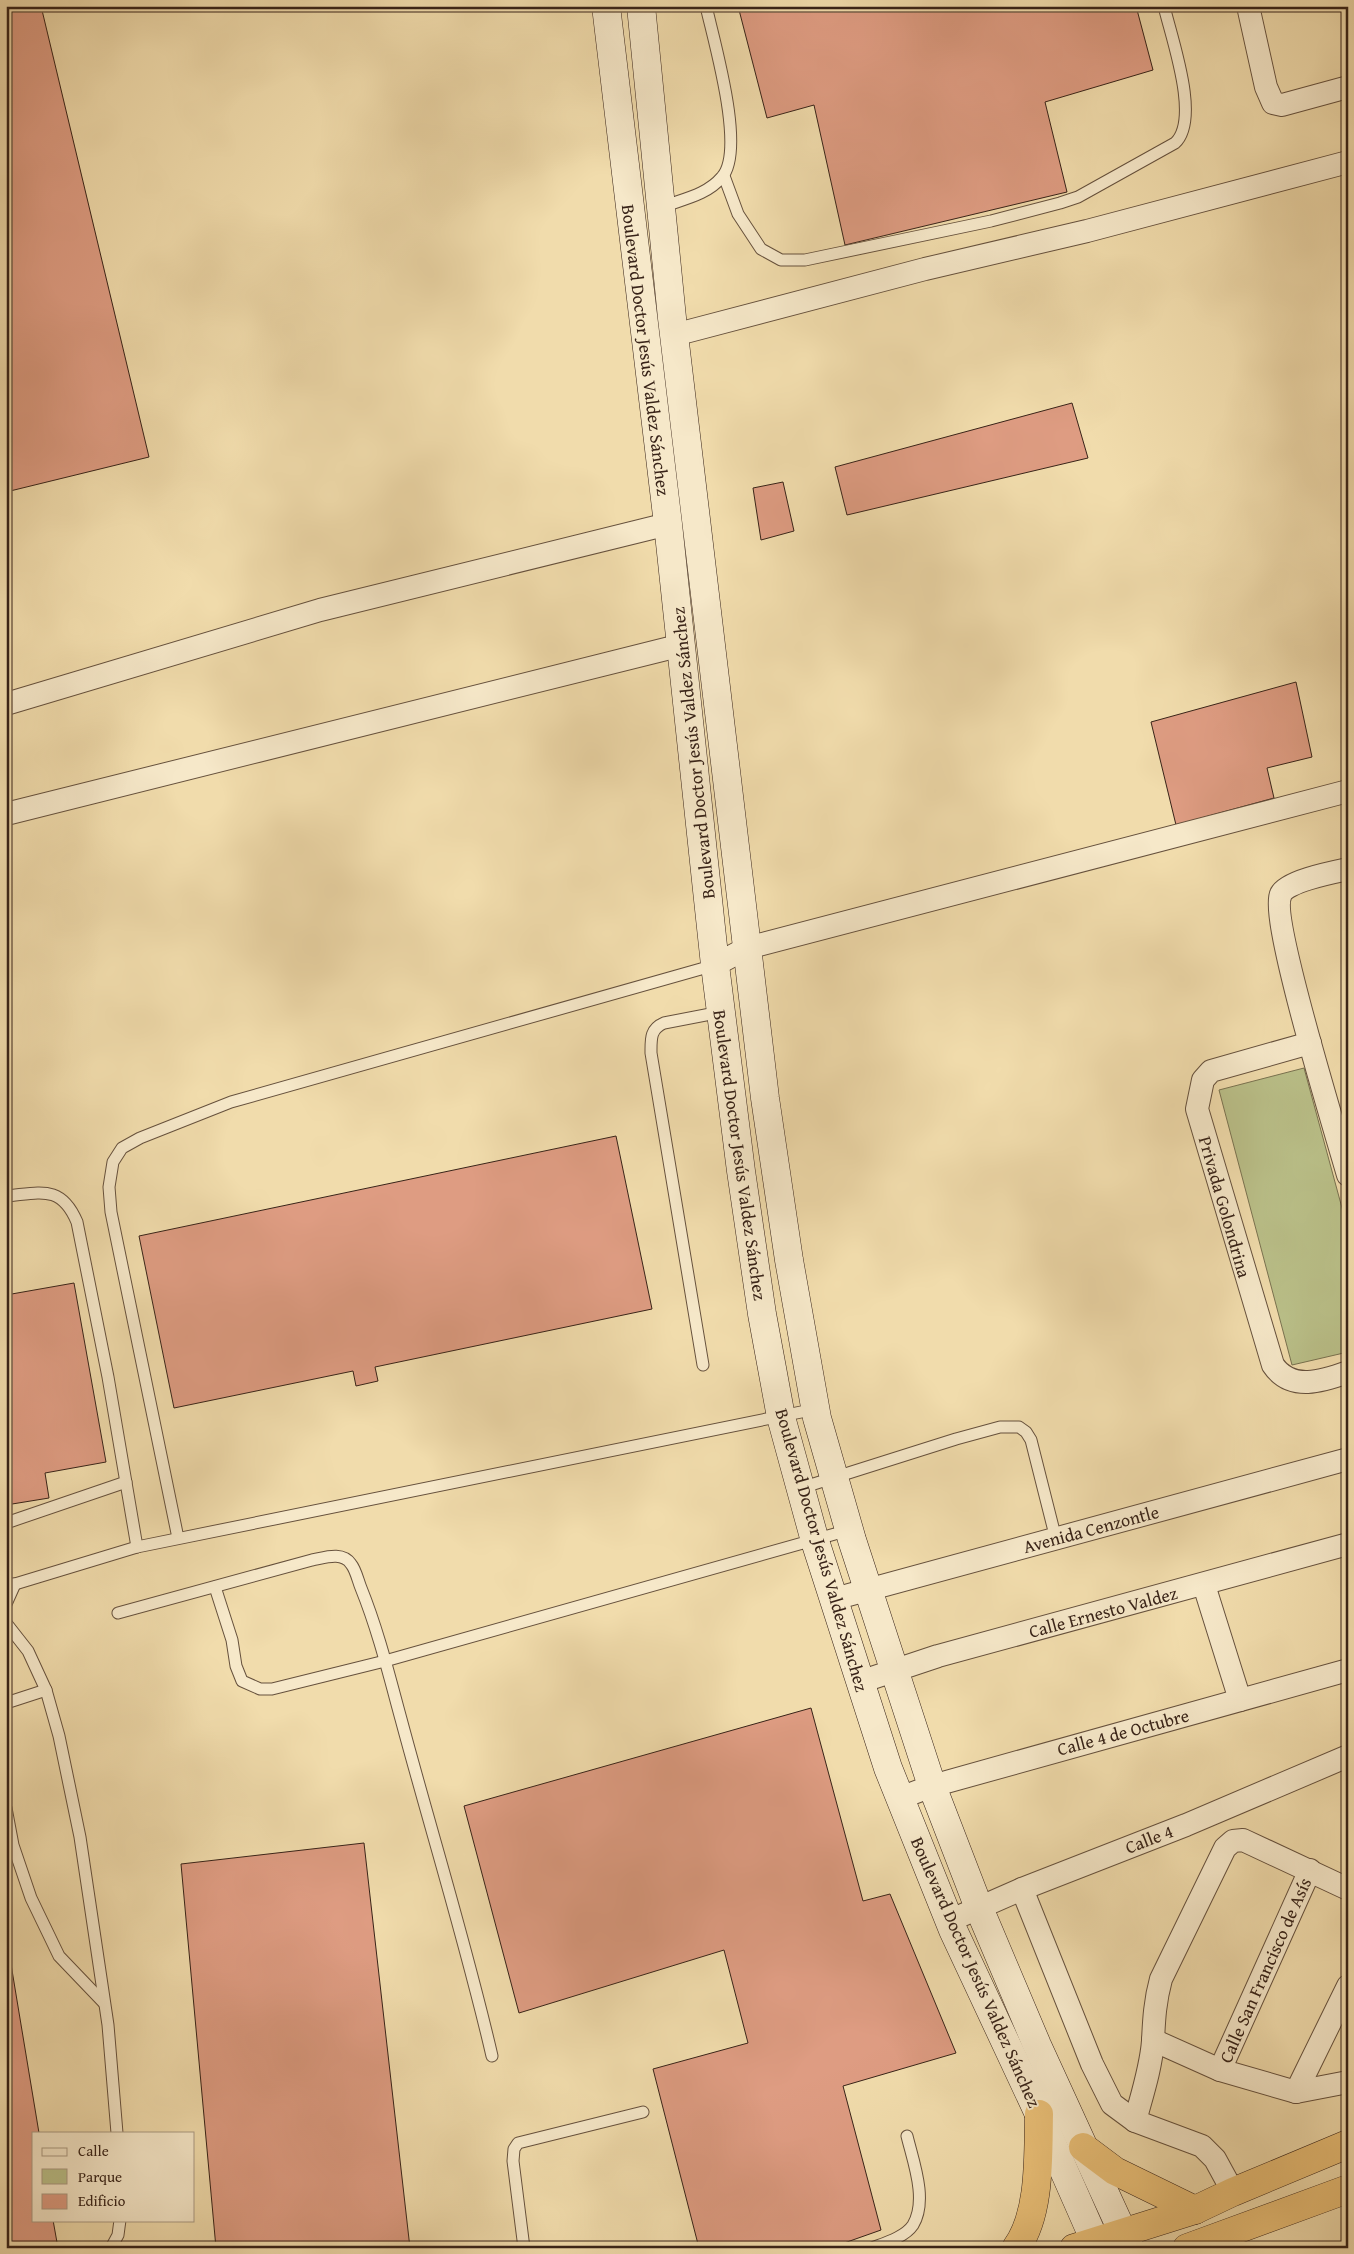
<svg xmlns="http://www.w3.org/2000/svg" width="1354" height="2254" font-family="'Gentium Book Plus',serif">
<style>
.green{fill:#bac089;stroke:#797250}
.building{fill:#de9c82;stroke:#382318}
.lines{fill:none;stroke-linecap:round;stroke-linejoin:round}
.service-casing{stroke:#66513d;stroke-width:13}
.minor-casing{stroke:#66513d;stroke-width:24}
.secondary-casing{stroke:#382318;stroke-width:29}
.trunk-casing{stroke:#382318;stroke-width:29}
.service{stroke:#f6e8c9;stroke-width:11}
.minor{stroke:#f6e8c9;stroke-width:22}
.secondary{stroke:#f6e8c9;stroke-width:28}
.trunk{stroke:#e8be76;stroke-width:28}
.labels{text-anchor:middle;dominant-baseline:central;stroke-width:4;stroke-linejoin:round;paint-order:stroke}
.street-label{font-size:18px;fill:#382318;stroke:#f6e8c9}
</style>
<rect width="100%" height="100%" fill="#f1dcac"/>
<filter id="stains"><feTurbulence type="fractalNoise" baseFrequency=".004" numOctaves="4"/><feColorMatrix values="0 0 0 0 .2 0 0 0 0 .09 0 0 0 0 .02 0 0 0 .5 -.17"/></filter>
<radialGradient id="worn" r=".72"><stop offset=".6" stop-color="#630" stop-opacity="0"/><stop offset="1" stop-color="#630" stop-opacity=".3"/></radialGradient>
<path class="green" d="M1304 1068 1348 1230V1352L1292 1365 1219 1090Z"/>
<g class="building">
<path d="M6 6H41L149 457 6 492Z"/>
<path d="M738 6H1136L1153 70 1045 102 1067 192 845 245 814 105 767 118Z"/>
<path d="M1072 403 1088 458 847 515 835 467Z"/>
<path d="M783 482 794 531 761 540 753 488Z"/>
<path d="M1296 682 1312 757 1267 768 1274 798 1176 825 1151 722Z"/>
<path d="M616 1136 652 1309 375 1367 378 1381 356 1386 353 1371 174 1408 139 1236Z"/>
<path d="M74 1283 106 1462 45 1473 49 1498 6 1505V1295Z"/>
<path d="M811 1708 863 1901 890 1894 956 2053 843 2086 881 2230 830 2248H699L653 2069 748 2043 724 1950 519 2013 464 1806Z"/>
<path d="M364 1843 410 2248H216L181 1864Z"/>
<path d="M6 1934 39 2133H34V2220H53L58 2248H6Z"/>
</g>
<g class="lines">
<defs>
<g id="service">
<path d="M724 176 738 214 761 249 781 260H805L991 221 1060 203 1078 197 1175 143C1201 119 1171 37 1164 6"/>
<path d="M662 207C683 199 707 195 722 177 746 150 714 42 706 6"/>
<path d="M6 1196C40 1193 61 1184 77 1222L108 1377 137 1547"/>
<path d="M703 1365 651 1053C651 1039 650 1029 664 1023L721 1012"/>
<path d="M801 1488 956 1439 1000 1427H1019L1026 1432 1031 1440 1056 1539"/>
<path d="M6 1523 126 1482"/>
<path d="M178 1538 111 1212 109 1187 113 1162 122 1148 140 1138 231 1102 715 965"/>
<path d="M6 1584H15L6 1604"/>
<path d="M15 1584 137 1547 816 1409"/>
<path d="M215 1587 232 1640 236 1666 242 1681 260 1689H272L385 1661 849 1530"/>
<path d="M118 1613 312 1560C324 1558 342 1551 351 1564 356 1570 358 1581 361 1588 378 1630 389 1675 401 1719 431 1831 466 1943 492 2056"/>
<path d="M6 1623 28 1651 46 1690 59 1736 80 1837 108 2025 117 2133"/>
<path d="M6 1703 46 1690"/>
<path d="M6 1808 13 1845 31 1898 59 1956 104 2003"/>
<path d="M111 2248 118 2235 120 2220"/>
<path d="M524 2248 513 2161 514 2149 518 2143 643 2112"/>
<path d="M872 2248C885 2243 905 2237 913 2225 928 2200 913 2161 907 2136"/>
</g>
<g id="minor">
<path d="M1248 6 1266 87 1273 103 1282 105 1348 87"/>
<path d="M674 335 925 269 1087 231 1348 162"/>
<path d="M6 704 320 610 668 524"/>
<path d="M6 814 682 645"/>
<path d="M1348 869C1334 872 1287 881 1281 894 1269 917 1337 1136 1348 1175"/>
<path d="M715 965 747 948 1348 791"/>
<path d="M1310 1043 1211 1071 1203 1080 1197 1109 1273 1365C1291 1392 1323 1381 1348 1372"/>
<path d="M1204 1585 1240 1700"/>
<path d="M834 1599 1348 1459"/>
<path d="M860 1682 938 1656 1348 1544"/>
<path d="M900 1798 932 1786 1348 1670"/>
<path d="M1022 1889 1092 2064 1112 2104 1135 2121 1202 2146 1215 2159 1233 2192"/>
<path d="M949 1921 1022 1889 1186 1825 1348 1756"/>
<path d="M1153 2040 1220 2070 1296 2092 1348 2082"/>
<path d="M1220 2070 1310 1870"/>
<path d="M1296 2092 1348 1986"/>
<path d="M1135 2121C1142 2095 1151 2068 1153 2041 1154 2019 1155 2001 1161 1979L1225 1848 1233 1841 1243 1840 1348 1889"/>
</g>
<g id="secondary">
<path d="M606 6 668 524 715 965 741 1171 762 1314 781 1417 815 1541 888 1768 953 1930 1039 2114 1098 2248"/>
<path d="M641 6 672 318 765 1098 789 1260 817 1418 852 1540 932 1786 979 1908 1037 2045 1130 2248"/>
</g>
<g id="trunk">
<path d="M1083 2147 1115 2171 1195 2210"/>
<path d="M1016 2248C1041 2214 1038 2155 1039 2114"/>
<path d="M1074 2248 1195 2210 1233 2192 1348 2144"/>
<path d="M1187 2248 1348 2189"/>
</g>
</defs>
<use href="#service" class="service-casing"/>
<use href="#minor" class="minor-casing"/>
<use href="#secondary" class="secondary-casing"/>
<use href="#trunk" class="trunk-casing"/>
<use href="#service" class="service"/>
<use href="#minor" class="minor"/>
<use href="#secondary" class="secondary"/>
<use href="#trunk" class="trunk"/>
</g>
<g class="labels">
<g class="street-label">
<text transform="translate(646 350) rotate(83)">Boulevard Doctor Jesús Valdez Sánchez</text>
<text transform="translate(693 753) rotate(-96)">Boulevard Doctor Jesús Valdez Sánchez</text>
<text transform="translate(740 1155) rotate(82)">Boulevard Doctor Jesús Valdez Sánchez</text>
<text transform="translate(1225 1207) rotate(74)">Privada Golondrina</text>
<text transform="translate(1091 1529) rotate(-15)">Avenida Cenzontle</text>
<text transform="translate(822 1550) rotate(74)">Boulevard Doctor Jesús Valdez Sánchez</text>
<text transform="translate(1103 1612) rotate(-15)">Calle Ernesto Valdez</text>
<text transform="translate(1123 1732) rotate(-15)">Calle 4 de Octubre</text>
<text transform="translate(1149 1839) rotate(-21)">Calle 4</text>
<text transform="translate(1265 1970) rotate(-66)">Calle San Francisco de Asís</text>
<text transform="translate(976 1972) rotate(66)">Boulevard Doctor Jesús Valdez Sánchez</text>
</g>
</g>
<rect width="1354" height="2254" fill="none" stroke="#f1dcac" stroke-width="25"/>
<rect x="8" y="8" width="1339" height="2239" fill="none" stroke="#382318" stroke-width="2.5"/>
<rect x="12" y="12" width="1329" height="2229" fill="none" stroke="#382318"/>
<rect x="32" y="2132" width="162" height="90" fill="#f6e8c9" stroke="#aa9982"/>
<rect x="42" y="2148" width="25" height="8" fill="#f6e8c9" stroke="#aa9982"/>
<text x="78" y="2156" font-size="15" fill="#382318">Calle</text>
<rect x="42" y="2169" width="25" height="15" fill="#bac089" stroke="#aa9982"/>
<text x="78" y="2182" font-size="15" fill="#382318">Parque</text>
<rect x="42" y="2194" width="25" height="15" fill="#de9c82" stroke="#aa9982"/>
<text x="78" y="2206" font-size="15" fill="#382318">Edificio</text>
<rect width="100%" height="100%" filter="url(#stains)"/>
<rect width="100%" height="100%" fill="url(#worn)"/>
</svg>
